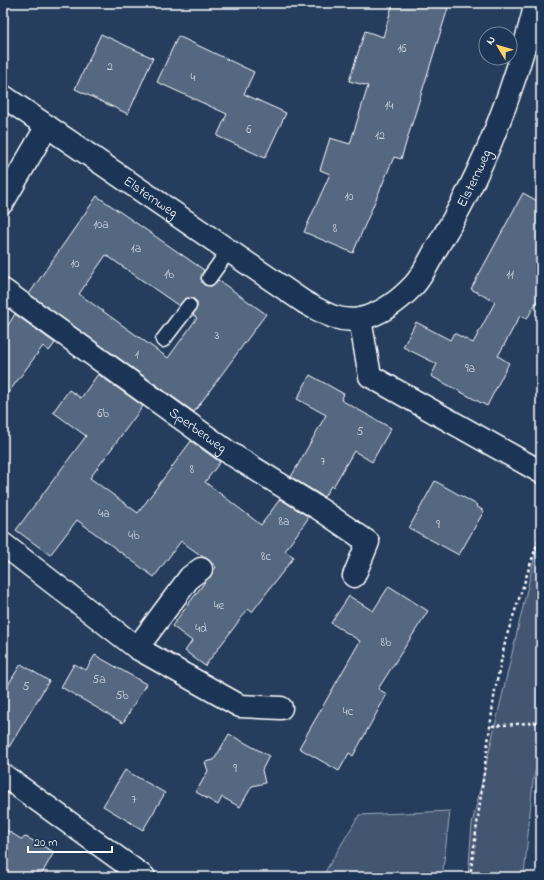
<svg xmlns="http://www.w3.org/2000/svg" width="544" height="880" font-family="'Indie Flower',sans-serif">
<style>
.green{fill:#425672;stroke:#a0aab8}
.building{fill:#556781;stroke:#fff;fill-rule:evenodd}
.lines{fill:none;stroke-linecap:round;stroke-linejoin:round}
.service-casing{stroke:#fff;stroke-width:17}
.minor-casing{stroke:#fff;stroke-width:25}
.path{stroke:#fff;stroke-width:2.5;stroke-dasharray:3 3;stroke-linecap:butt}
.service{stroke:#1d3557;stroke-width:14}
.minor{stroke:#1d3557;stroke-width:22}
.labels{text-anchor:middle;dominant-baseline:central;stroke-width:3;stroke-linejoin:round;paint-order:stroke}
.number-label{font-size:12px;fill:#d4d9e0}
.street-label{font-size:14px;fill:#fff;stroke:#1d3557}
</style>
<rect width="100%" height="100%" fill="#263d5e"/>
<filter id="ink" filterUnits="userSpaceOnUse"><feTurbulence type="fractalNoise" baseFrequency=".025" numOctaves="2"/><feDisplacementMap in="SourceGraphic" scale="8" xChannelSelector="R" yChannelSelector="G"/><feConvolveMatrix kernelMatrix="1 2 1 2 8 2 1 2 1" color-interpolation-filters="sRGB"/></filter>
<g filter="url(#ink)">
<g class="green">
<path d="M541 535V747L533 781 524 877H468L472 824 537 547Z"/>
<path d="M450 811 442 877H322L359 815Z"/>
</g>
<g class="building">
<path d="M393 3H432L448 8 401 159 394 157 353 253 304 232 330 174 320 170 330 138 350 144 368 86 349 81 365 31 383 37Z"/>
<path d="M101 34 153 58 128 114 75 89Z"/>
<path d="M178 36 254 72 244 94 286 113 265 158 217 136 227 114 157 82Z"/>
<path d="M523 193 541 203V294L527 319 520 316 498 356 509 363 487 406 431 376 437 364 403 347 416 322 450 340 454 333 473 343 495 302 471 289Z"/>
<path d="M97 196 204 270 201 278 204 285 212 286 218 280 266 314 194 412 29 294ZM106 255 179 306 186 298 194 299 197 302V307L193 315 197 318 168 358 79 294Z"/>
<path d="M15 314 55 343 49 351 43 346 3 400V333Z"/>
<path d="M98 374 143 406 90 478 138 513 191 441 220 462 205 482 261 525 280 499 309 517 285 551 294 557 252 612 248 609 205 666 185 651 192 641 172 626 216 567 206 558 203 557 181 541 154 577 77 520 50 555 16 530 86 436 53 412 69 390 81 398Z"/>
<path d="M310 375 344 394 341 400 391 428 372 462 354 451 333 487 331 486 324 497 291 477 326 415 297 399Z"/>
<path d="M435 481 477 505 476 506 484 511 459 555 409 528Z"/>
<path d="M389 586 428 611 378 689 387 694 353 756 349 753 339 771 299 748 360 641 331 623 349 596 373 611Z"/>
<path d="M95 655 146 684 123 723 61 687 74 664 86 670Z"/>
<path d="M21 664 49 681 3 757V693Z"/>
<path d="M229 734 269 756 262 770 265 783 252 786 240 807 222 797 218 805 196 792 208 771 205 762 214 760Z"/>
<path d="M125 770 165 793 143 830 103 806Z"/>
<path d="M3 828 21 839 26 837 54 852 40 877H3Z"/>
</g>
<g class="lines">
<defs>
<g id="service">
<path d="M209 278 229 250"/>
<path d="M163 340 189 306"/>
</g>
<g id="minor">
<path id="s1" d="M3 96 304 302C322 312 338 323 360 319 381 314 400 300 414 285 424 274 431 257 439 244 485 169 515 88 536 3"/>
<path d="M3 202 47 126"/>
<path id="s2" d="M3 290 228 452 321 510 368 542 354 576"/>
<path d="M360 319 370 376 541 472"/>
<path d="M3 544 137 648 190 577 201 569"/>
<path d="M137 648 240 706 281 708"/>
<path d="M3 775 144 877"/>
</g>
</defs>
<use href="#service" class="service-casing"/>
<use href="#minor" class="minor-casing"/>
<g class="path">
<path d="M492 726 541 722"/>
<path d="M470 877 495 690 506 638 541 532"/>
<path d="M540 877 541 838"/>
</g>
<use href="#service" class="service"/>
<use href="#minor" class="minor"/>
</g>
</g>
<g class="labels">
<g class="number-label">
<text x="402" y="49">16</text>
<text x="110" y="67">2</text>
<text x="193" y="78">4</text>
<text x="389" y="106">14</text>
<text x="249" y="130">6</text>
<text x="380" y="136">12</text>
<text x="349" y="197">10</text>
<text x="101" y="225">10a</text>
<text x="335" y="229">8</text>
<text x="136" y="249">1a</text>
<text x="75" y="264">10</text>
<text x="169" y="275">1b</text>
<text x="510" y="275">11</text>
<text x="217" y="336">3</text>
<text x="137" y="355">1</text>
<text x="470" y="369">9a</text>
<text x="103" y="414">6b</text>
<text x="360" y="432">5</text>
<text x="323" y="462">7</text>
<text x="192" y="470">8</text>
<text x="104" y="514">4a</text>
<text x="284" y="522">8a</text>
<text x="438" y="525">9</text>
<text x="134" y="536">4b</text>
<text x="266" y="557">8c</text>
<text x="219" y="606">4e</text>
<text x="201" y="629">4d</text>
<text x="386" y="643">8b</text>
<text x="99" y="680">5a</text>
<text x="26" y="687">5</text>
<text x="122" y="696">5b</text>
<text x="348" y="712">4c</text>
<text x="235" y="769">9</text>
<text x="134" y="800">7</text>
</g>
<g class="street-label">
<text stroke="none"><textPath href="#s1" startOffset="612">Elsternweg</textPath></text>
<text stroke="none"><textPath href="#s1" startOffset="179">Elsternweg</textPath></text>
<text stroke="none"><textPath href="#s2" startOffset="240">Sperberweg</textPath></text>
</g>
</g>
<rect width="544" height="880" fill="none" stroke="#1d3557" stroke-width="16"/>
<rect x="8" y="8" width="528" height="864" fill="none" stroke="#fff" stroke-width="1.5" filter="url(#ink)"/>
<g transform="translate(498 46) rotate(308)"><circle r="19" fill="#1d3557" stroke="#77869a"/>
<path d="M0-3L7 15L0 10L-7 15Z" fill="#ffd166"/>
<text y="-6" font-size="11" font-weight="bold" text-anchor="middle" fill="#ffffff">N</text>
</g>
<path d="M28 846v6h84v-6" fill="none" stroke="#ffffff" stroke-width="2"/>
<text x="34" y="846" font-size="12" fill="#ffffff" stroke="#1d3557" stroke-width="3" paint-order="stroke">20 m</text>
</svg>
